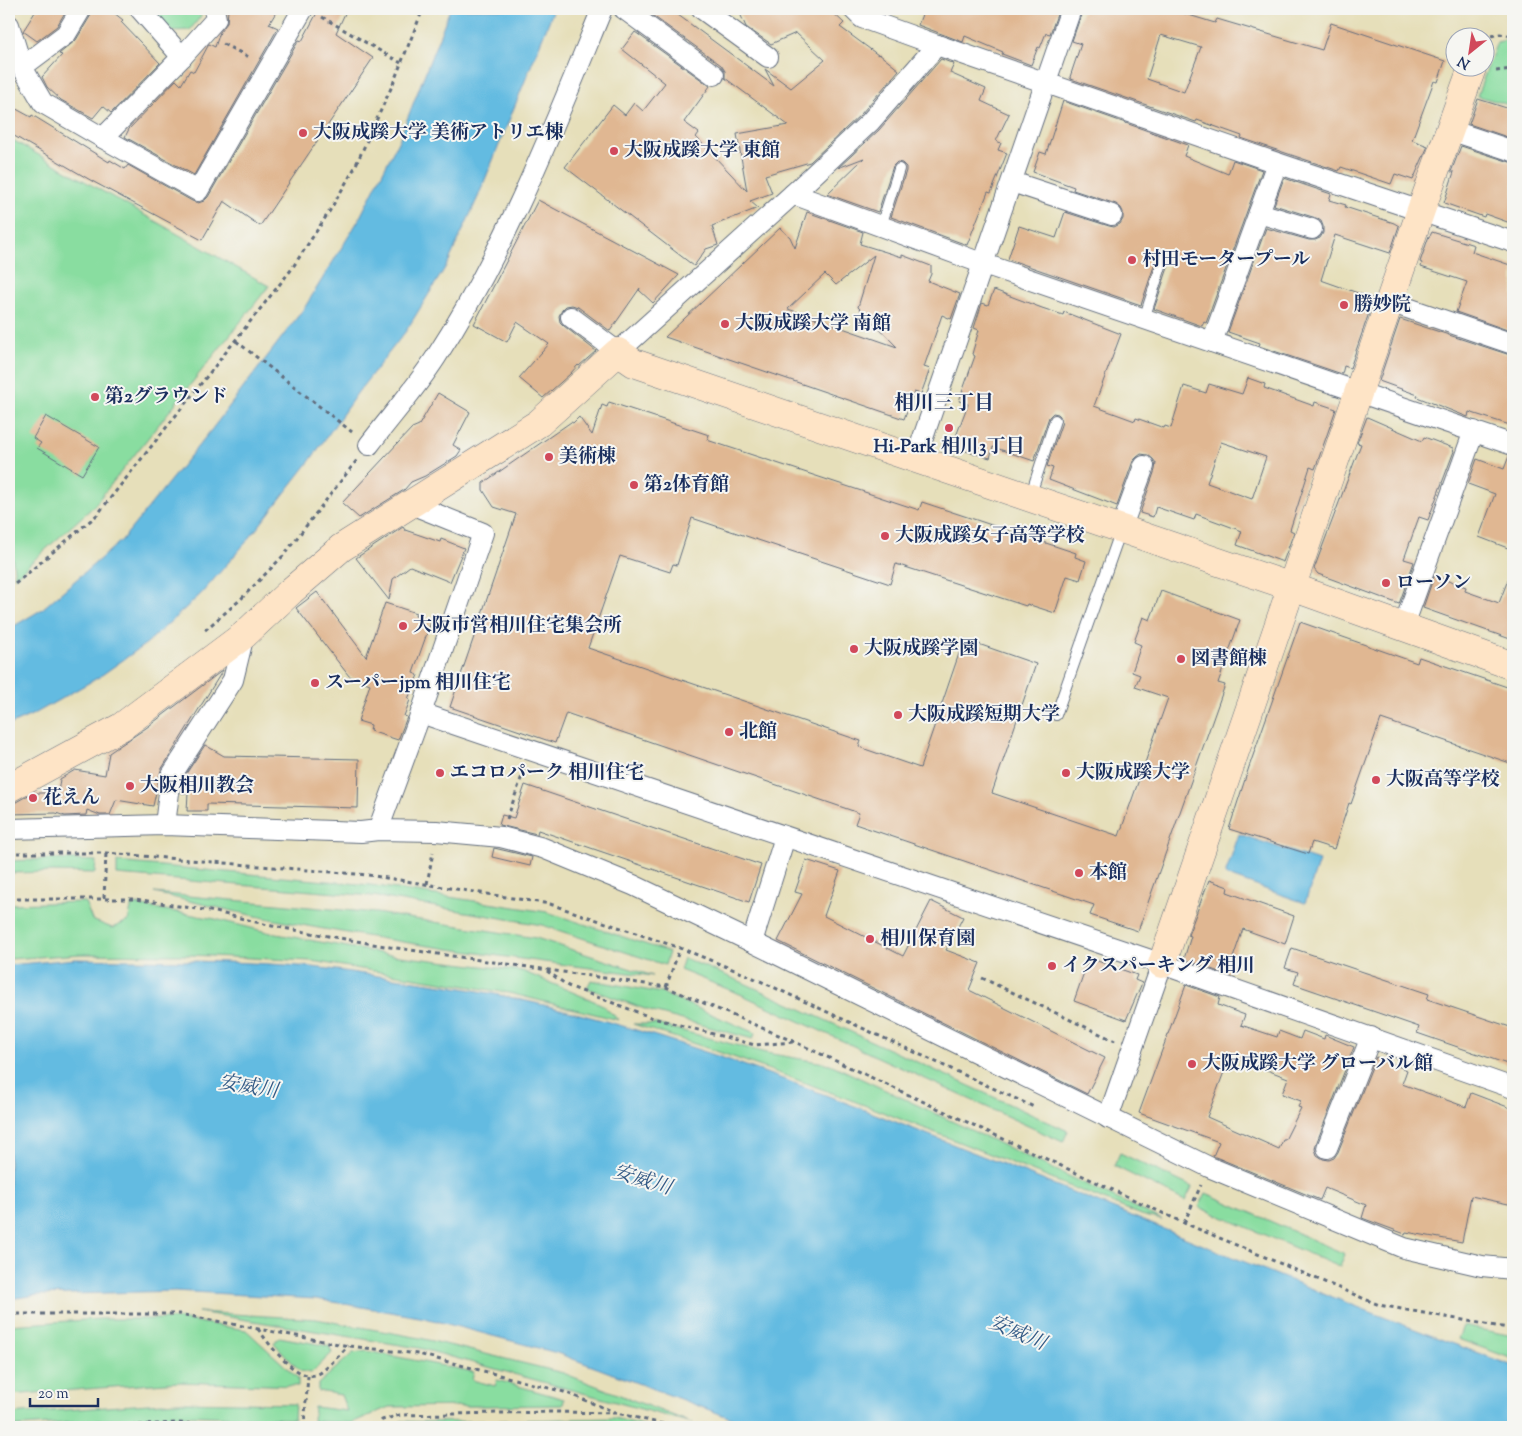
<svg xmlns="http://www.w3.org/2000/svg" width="1522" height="1436" font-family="'Sorts Mill Goudy','Noto Serif JP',serif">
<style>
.green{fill:#89dda0;stroke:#52867f}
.water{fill:#64bbe1;stroke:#4075a0}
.building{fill:#e0b792;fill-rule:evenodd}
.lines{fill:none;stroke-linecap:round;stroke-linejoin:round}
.lane-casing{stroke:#626d7e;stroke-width:12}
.street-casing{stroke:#626d7e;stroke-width:22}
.secondary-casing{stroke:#626d7e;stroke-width:29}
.path{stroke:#626d7e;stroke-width:3;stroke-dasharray:4 4;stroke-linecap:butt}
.lane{stroke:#fff;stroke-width:10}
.street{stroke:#fff;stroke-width:20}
.secondary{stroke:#fee4c6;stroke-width:28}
.poi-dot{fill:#d1495b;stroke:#f6f6f2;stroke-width:2}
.labels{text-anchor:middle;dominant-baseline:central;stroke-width:4;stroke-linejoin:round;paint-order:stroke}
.poi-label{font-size:19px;font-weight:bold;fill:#1b2f5e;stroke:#f6f6f2;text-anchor:start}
.neighbourhood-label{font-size:20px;font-weight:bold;fill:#1b2f5e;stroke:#f6f6f2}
.water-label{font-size:20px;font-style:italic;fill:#315985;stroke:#f6f6f2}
</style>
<rect width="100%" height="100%" fill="#f6f6f2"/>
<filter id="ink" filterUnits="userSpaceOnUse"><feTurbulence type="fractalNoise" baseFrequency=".02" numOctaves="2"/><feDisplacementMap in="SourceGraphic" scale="10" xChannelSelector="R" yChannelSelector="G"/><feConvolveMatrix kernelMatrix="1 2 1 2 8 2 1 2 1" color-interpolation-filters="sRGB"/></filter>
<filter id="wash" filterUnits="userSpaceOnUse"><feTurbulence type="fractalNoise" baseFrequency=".0096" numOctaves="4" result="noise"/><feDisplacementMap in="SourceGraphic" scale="20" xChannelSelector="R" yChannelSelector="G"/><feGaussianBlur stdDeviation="1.12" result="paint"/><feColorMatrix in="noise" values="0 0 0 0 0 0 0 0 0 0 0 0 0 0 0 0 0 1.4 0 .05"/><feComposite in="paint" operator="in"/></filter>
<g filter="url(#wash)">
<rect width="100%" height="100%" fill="#e6dfba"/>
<g class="green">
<path d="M150 9H199L201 16 190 30 172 31Z"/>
<path d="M1507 40 1513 41V106L1477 96 1497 42Z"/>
<path d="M9 138 269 286 93 507 15 577 9 533Z"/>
<path d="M54 859 96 861 95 873 53 872 9 873V861Z"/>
<path d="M117 862 370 885 547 912 669 952 665 965 542 925 373 896 117 875Z"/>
<path d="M154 893 376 913 536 938 653 976C527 960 400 944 275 920 235 912 194 902 154 893Z"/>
<path d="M85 902 92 920 112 928 128 921 132 904 215 919 271 933 391 955 522 971 601 1004 619 1020 509 993 312 961 192 955 81 954 9 959V904Z"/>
<path d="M684 958 744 983 1068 1131 1063 1142 740 994 680 970Z"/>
<path d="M591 980 662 993 755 1033 753 1039 653 1012 587 988Z"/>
<path d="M633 1024H656L766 1053 830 1064 1162 1220 1144 1216C975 1149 807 1078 633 1024Z"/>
<path d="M1120 1153 1192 1187 1185 1201 1114 1166Z"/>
<path d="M1206 1193 1345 1254 1340 1267 1199 1207Z"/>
<path d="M198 1312 316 1319 420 1338 563 1373 692 1423 419 1348Z"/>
<path d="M100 1319H180L246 1330 298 1378V1386L178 1382 9 1395V1325Z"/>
<path d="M1463 1326 1513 1336V1359L1458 1339Z"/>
<path d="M279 1337 329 1346 332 1353 311 1373 300 1371 274 1343Z"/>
<path d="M367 1351 474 1372 472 1380 495 1386 497 1380 564 1399 563 1405 389 1407 351 1423 313 1421 314 1407 347 1411 341 1395 318 1391V1384L353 1353Z"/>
<path d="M177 1402 295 1404 294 1419 176 1415 9 1427V1414Z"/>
<path d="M614 1418 650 1427 471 1426 476 1427H401V1421L428 1422Z"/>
</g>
<g class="water">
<path d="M450 9H554L478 197 448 263 406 331 358 392 309 462 248 540 201 594 147 643 99 677 36 713 9 725V629L41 610 122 540 212 429 305 307 358 221 399 140Z"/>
<path d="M1239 834 1319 861 1305 903 1225 875Z"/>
<path d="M76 959C154 961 233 960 311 967 333 969 356 973 378 976 423 982 469 988 513 998 665 1031 812 1089 957 1146 1143 1219 1326 1298 1513 1366V1427H755L557 1353 425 1318 316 1299 175 1291 38 1295 9 1299V965Z"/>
</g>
<g id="blocks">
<g class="building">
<path d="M37 9H67L57 26 37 41 23 31Z"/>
<path d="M93 9H109L123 20 121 22 160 63 111 113 103 106 93 118 61 100 47 87 42 77 62 55 59 54 76 40 91 15Z"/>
<path d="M228 9H278L269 24 278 28 194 175 125 137 129 129 176 80 181 85 190 70 194 72 209 44 215 47 220 32 227 23Z"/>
<path d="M319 9H347L336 33 373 58 260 226 224 201 202 240 92 181 9 133V105L31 117 32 115 109 162 110 160 125 169 128 165 192 201 198 203 204 201 208 197 299 40 302 41Z"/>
<path d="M652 9H670L774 86 765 69 791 88 825 60 796 33 771 44 746 27 738 9H829L844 23 840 27 878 55 879 54 899 70 861 114 810 162 765 175 772 193 750 201 758 208 712 226 718 245 706 249 694 266 565 167 613 105 625 115 634 103 643 111 665 83 622 49 635 32 710 86 684 122 699 133 696 137 747 191 737 134 788 125 725 78V71L721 65 649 13Z"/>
<path d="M924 9H1059L1050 34 1046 33 1040 48 1038 47 1031 65 1002 54 1003 52 965 36 963 42 918 25Z"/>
<path d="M1083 9H1169L1215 23 1217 19 1322 50 1331 23 1445 61 1438 82 1434 81 1412 140 1428 146 1413 180 1395 174 1391 184 1341 167 1339 171 1241 138 1242 136 1197 120 1196 122 1071 79 1070 77 1081 44 1072 41ZM1161 35 1201 47 1184 92 1147 79Z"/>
<path d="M941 59 954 64 950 73 986 89 981 101 1009 114 996 141 1001 143 998 150 1007 153 991 193 988 192 967 245 891 217 906 171V167L902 163 897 162 893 166 878 212 827 194 864 158 838 168 879 130Z"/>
<path d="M1478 99 1513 110V139L1469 124Z"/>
<path d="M1063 101 1188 145 1184 156 1228 174 1233 160 1262 170 1206 323 1204 322 1202 326 1154 309 1171 259V255L1167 251 1162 250 1158 254 1141 305 1008 259 1019 226 1056 238 1065 212 1109 226 1114 227 1120 224 1123 219V212L1121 208 1116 204 1073 190 1074 187 1033 172 1040 152 1046 154Z"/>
<path d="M1461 146 1513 163V224L1485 214 1484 217 1444 203 1454 172H1451Z"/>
<path d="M1284 178 1331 194 1329 200 1346 205 1345 207 1394 223 1399 226 1390 253 1335 235 1321 280 1372 298 1369 309 1370 310 1350 368 1344 366 1342 374 1259 346 1260 343 1228 332 1266 228 1309 240H1315L1320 238 1323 233V226L1321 221 1316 218 1274 205Z"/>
<path d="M538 200 679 275 653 303 639 290 640 288 610 331 578 307 572 305 566 306 562 310 559 316 560 322 564 326 596 351 579 366 578 365 570 374 543 398 519 378 549 344 517 322 507 342 474 324Z"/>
<path d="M807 212 863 232 860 244 902 257V255L931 266V274L928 281 960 294 951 319 942 315 924 367 930 369 921 394 914 392 904 419 665 337 780 228 790 237 795 248ZM874 255 858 307 897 347 788 309 825 274 836 285Z"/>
<path d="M1432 232 1474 245 1472 252 1513 266V332L1456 312 1467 282 1421 267 1422 263 1420 262 1429 236H1430Z"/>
<path d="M994 290 1042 308 1063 315 1064 312 1121 334 1094 406 1135 421 1136 418 1164 428 1165 426 1171 428 1184 386 1206 393 1209 384 1242 394 1248 378 1265 384 1264 388 1314 406 1315 402 1336 409 1315 469 1310 467 1290 530 1294 532 1283 562 1237 545 1242 531 1196 514 1194 520 1156 507 1153 517 1140 513 1155 470 1156 463 1153 459 1148 455 1141 454 1137 457 1133 461 1117 506 1049 480 1053 468 1047 466 1062 422 1060 416 1058 414 1053 413 1049 417 1034 461 993 447 990 458 952 447 968 404 959 401 975 356 972 354 979 330 974 328 982 303 988 305ZM1221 442 1266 457 1252 499 1207 483Z"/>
<path d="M1400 319 1513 356V426L1469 412 1468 417 1417 397 1418 395 1379 381Z"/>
<path d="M438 393 470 412 453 445 461 450 457 456 425 476 411 482 404 490 359 518 342 503 412 428 419 425Z"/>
<path d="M609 402 709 435 707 440 919 510 922 502 1076 553 1075 557 1086 561 1080 580 1067 576 1055 613 1027 604 1026 606 896 564 890 584 692 518 677 565 673 564 670 572 620 556 588 648 861 741 859 747 920 768 964 639 1036 664 992 793 1119 836 1168 698 1135 687 1140 675 1132 672 1141 645 1134 642 1143 617 1150 620 1161 591 1240 620 1218 683 1225 685 1138 931 1090 915 1094 905 855 824 859 813 566 713 555 743 450 707 516 514 494 507 483 490V483L571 422 573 423 579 417 592 435 602 405 607 407Z"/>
<path d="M46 416 99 447 82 475 37 448 41 443 33 438Z"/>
<path d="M1367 417 1422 441 1424 437 1453 448V450L1454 451 1428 520 1419 517 1404 559 1414 562 1399 604 1318 574 1314 569 1361 444 1357 443Z"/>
<path d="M1509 456 1513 457V550L1479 537 1495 494 1468 484 1477 459 1504 469Z"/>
<path d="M403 527 405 530 440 542 441 539 464 548 450 582 410 566 393 579 389 600 356 558Z"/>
<path d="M1511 572H1513V640L1423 608 1434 576 1466 587 1465 591 1499 603Z"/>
<path d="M317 592 366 657 385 603 416 613 415 616 431 622 413 673 418 675 408 699 410 700 404 716 407 717 398 740 370 731 371 725 358 721 370 684 349 676 296 608Z"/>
<path d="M1300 622 1417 663 1419 657 1513 689V764L1381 719 1351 804 1349 803 1334 849 1312 842 1308 854 1229 829 1249 767Z"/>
<path d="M223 670 161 770 153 806 116 800 110 815H100L87 810 86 815 65 816 56 813 9 814V806L32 793H58L60 779 75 770 105 775 109 753 146 728Z"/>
<path d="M205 745 224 756 359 759 358 808 207 804V811H187L188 793H181L182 780Z"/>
<path d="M525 785 761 865 749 902 538 830 537 834 499 825 502 815 514 818Z"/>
<path d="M494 848 532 857 530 866 492 857Z"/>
<path d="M806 860 840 871 824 916 903 956 931 901 963 917 946 950 980 963 969 990 1105 1058 1087 1094 778 941 802 894 795 892Z"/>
<path d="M1209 880 1228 887 1227 892 1294 916 1285 944 1243 929 1227 975 1184 959 1191 936 1188 935Z"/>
<path d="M1292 948 1429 994 1427 999 1513 1028V1066L1417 1033 1419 1027 1294 984 1298 972 1285 968Z"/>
<path d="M1089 958 1137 975 1135 980 1142 983 1126 1020 1074 1001Z"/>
<path d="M1186 985 1220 997 1218 1005 1245 1015 1241 1025 1277 1037 1279 1031 1300 1039 1303 1031 1324 1039 1325 1035 1354 1047 1316 1144 1315 1149 1317 1155 1323 1159 1329 1160 1334 1158 1338 1152 1376 1057 1407 1070 1402 1084 1466 1107 1471 1093 1513 1109V1205L1471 1196 1462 1242 1406 1232 1405 1234 1362 1218 1366 1205 1325 1188 1320 1200 1213 1156 1219 1142 1139 1113ZM1230 1056 1288 1078 1282 1094 1301 1101 1298 1107 1301 1108 1285 1140H1283L1279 1149 1207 1117Z"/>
</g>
</g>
</g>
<g filter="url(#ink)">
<use href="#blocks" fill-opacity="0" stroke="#626d7e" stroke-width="1"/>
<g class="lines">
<defs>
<g id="lane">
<path d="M881 226 899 169"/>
<path d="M1144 319 1164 257"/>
<path d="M1030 497 1055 420"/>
<path d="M1056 715 1121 530"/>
</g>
<g id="street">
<path d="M140 9 182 57"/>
<path d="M624 9 714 75"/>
<path d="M702 9 768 57"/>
<path d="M853 9 862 18 937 45"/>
<path d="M9 25 22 67 43 103 103 138 198 191 303 9"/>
<path d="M22 67 66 34 81 9"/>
<path d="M1450 130 1513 151"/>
<path d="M103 138 182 57 216 19 214 9"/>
<path d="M1012 182 1112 215"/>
<path d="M793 194 984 264 1513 445"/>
<path d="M1259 213 1312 229"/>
<path d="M1390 302 1513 344"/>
<path d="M571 317 618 352 793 194 870 122 937 45 1277 163 1513 242"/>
<path d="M1212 342 1277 163"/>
<path d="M369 445C391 416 416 388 436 357 506 249 553 128 602 9"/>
<path d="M916 458 1071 9"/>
<path d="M1121 529 1144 466"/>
<path d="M1403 628 1474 431"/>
<path d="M421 713 1162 964 1513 1088"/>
<path d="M165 825 171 776 233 680 244 635"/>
<path d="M9 829 165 825 361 832 378 830 436 831 501 837 543 848 633 885 752 942 1209 1167 1404 1248 1482 1266 1513 1269"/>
<path d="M378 830 421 713 483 533 411 504"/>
<path d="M752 942 785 837"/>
<path d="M1108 1118 1162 964"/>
<path d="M1327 1148 1371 1037"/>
</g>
<g id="secondary">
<path d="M9 788 121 727 244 635 291 591 341 548 539 423 618 352 634 363 1292 587 1513 666"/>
<path d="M1162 964 1421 210 1472 68"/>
</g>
</defs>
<use href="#lane" class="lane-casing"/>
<use href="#street" class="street-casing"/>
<use href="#secondary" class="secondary-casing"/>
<g class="path">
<path d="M322 17 401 63"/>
<path d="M1484 39 1486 37 1500 34 1513 36"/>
<path d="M223 44 251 58"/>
<path d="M1496 71 1513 69"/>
<path d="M236 341 352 432"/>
<path d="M9 589 97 515 291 270 329 212 354 169 392 86 423 9"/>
<path d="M205 630 240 600 283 556 357 460"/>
<path d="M507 819 524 770"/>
<path d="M9 853H106L368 875 550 904 680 948 747 975 1036 1108"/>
<path d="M427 884 433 852"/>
<path d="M104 898 106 853"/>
<path d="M9 899H135L216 912 272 926 390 947 666 987 795 1042 1184 1223 1379 1305 1513 1329"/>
<path d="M547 971 568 986 653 1018 755 1045 794 1042"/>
<path d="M982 978 1115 1041"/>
<path d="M666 987 680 948"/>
<path d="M1184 1223 1201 1185"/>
<path d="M9 1314H179L349 1346 418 1354 564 1392 617 1413"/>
<path d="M258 1329C269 1344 299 1386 320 1373 330 1366 339 1355 348 1346"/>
<path d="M107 1427 175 1423 305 1427"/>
<path d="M304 1427 308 1376"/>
<path d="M376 1427 382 1420 400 1415 552 1412 617 1413 675 1427"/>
</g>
<use href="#lane" class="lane"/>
<use href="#street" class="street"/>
<use href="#secondary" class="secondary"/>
</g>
</g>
<g class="poi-dot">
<circle cx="303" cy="133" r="5"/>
<circle cx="614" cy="151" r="5"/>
<circle cx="1132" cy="260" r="5"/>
<circle cx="1344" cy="305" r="5"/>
<circle cx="725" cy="324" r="5"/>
<circle cx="95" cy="397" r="5"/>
<circle cx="949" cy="428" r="5"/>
<circle cx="549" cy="457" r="5"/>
<circle cx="634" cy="485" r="5"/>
<circle cx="885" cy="536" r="5"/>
<circle cx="1386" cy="583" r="5"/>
<circle cx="403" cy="626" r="5"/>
<circle cx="854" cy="649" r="5"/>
<circle cx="1181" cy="659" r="5"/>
<circle cx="315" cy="683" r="5"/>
<circle cx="898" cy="715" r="5"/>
<circle cx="729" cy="732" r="5"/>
<circle cx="440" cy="773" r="5"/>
<circle cx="1066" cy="773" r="5"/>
<circle cx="1376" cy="780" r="5"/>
<circle cx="130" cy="786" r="5"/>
<circle cx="33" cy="798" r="5"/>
<circle cx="1079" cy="873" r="5"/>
<circle cx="870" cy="939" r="5"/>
<circle cx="1052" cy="966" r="5"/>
<circle cx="1192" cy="1064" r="5"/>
</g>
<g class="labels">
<g class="poi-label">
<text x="313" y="133">大阪成蹊大学 美術アトリエ棟</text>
<text x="624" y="151">大阪成蹊大学 東館</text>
<text x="1142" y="260">村田モータープール</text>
<text x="1354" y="305">勝妙院</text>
<text x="735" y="324">大阪成蹊大学 南館</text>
<text x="105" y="397">第2グラウンド</text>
<text x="949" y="447" text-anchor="middle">Hi-Park 相川3丁目</text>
<text x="559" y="457">美術棟</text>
<text x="644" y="485">第2体育館</text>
<text x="895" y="536">大阪成蹊女子高等学校</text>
<text x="1396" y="583">ローソン</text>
<text x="413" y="626">大阪市営相川住宅集会所</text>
<text x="864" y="649">大阪成蹊学園</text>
<text x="1191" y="659">図書館棟</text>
<text x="325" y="683">スーパーjpm 相川住宅</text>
<text x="908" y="715">大阪成蹊短期大学</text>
<text x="739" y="732">北館</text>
<text x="450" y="773">エコロパーク 相川住宅</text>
<text x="1076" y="773">大阪成蹊大学</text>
<text x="1386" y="780">大阪高等学校</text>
<text x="140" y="786">大阪相川教会</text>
<text x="43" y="798">花えん</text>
<text x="1089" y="873">本館</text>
<text x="880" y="939">相川保育園</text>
<text x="1062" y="966">イクスパーキング 相川</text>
<text x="1202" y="1064">大阪成蹊大学 グローバル館</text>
</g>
<g class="neighbourhood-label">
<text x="944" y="404">相川三丁目</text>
</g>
<g class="water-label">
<text transform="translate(248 1088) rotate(9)">安威川</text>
<text transform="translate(642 1181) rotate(17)">安威川</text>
<text transform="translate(1017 1334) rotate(23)">安威川</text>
</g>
</g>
<rect width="1522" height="1436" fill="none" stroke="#f6f6f2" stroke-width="30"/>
<g transform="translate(1470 52) rotate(210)"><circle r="24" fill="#f6f6f2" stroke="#9ea6b7"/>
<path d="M0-4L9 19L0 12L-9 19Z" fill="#d1495b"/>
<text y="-8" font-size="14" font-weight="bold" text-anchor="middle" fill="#1b2f5e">N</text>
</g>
<path d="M30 1398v8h68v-8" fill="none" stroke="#1b2f5e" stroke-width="2.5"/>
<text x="38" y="1398" font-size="15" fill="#1b2f5e" stroke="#f6f6f2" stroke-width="4" paint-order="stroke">20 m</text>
</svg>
